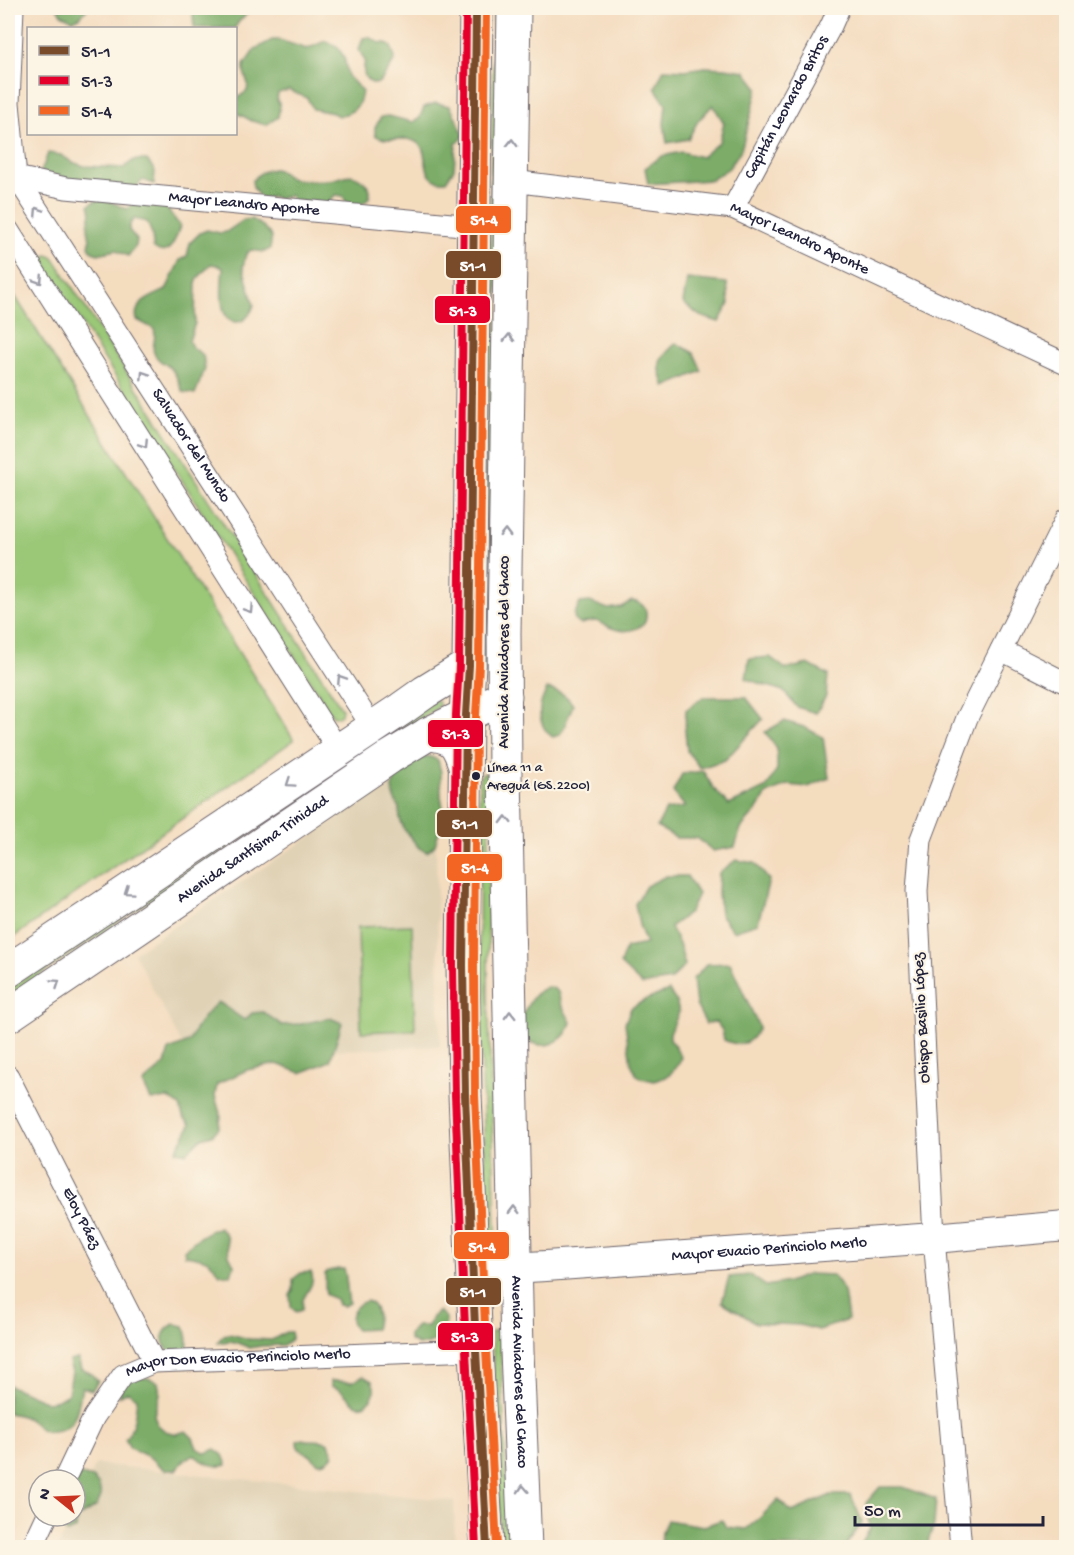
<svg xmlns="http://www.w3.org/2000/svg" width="1074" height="1555" font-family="'Gochi Hand',sans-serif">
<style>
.built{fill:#e0d2b5}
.green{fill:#9ac877;stroke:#5e7559;stroke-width:1.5}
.forest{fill:#7bac68;stroke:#4e6752;stroke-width:1.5}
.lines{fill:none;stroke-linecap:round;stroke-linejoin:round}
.street-casing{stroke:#6c6369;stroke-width:23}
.secondary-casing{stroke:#6c6369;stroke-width:32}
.primary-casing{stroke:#6c6369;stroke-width:35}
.highway-casing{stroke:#6c6369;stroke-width:35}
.street{stroke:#fff;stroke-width:21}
.secondary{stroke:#fff;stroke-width:30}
.primary{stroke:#fff;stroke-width:33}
.highway{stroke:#fff;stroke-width:33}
.bus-1-casing{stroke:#fcf5e5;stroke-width:12}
.bus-2-casing{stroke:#fcf5e5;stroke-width:12}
.bus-3-casing{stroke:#fcf5e5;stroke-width:12}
.bus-1{stroke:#7a4b2a;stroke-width:8}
.bus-2{stroke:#e4002b;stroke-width:8}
.bus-3{stroke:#f26522;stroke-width:8}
.oneway{stroke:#9c9ca7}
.bus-dot{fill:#22223b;stroke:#fcf5e5;stroke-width:2}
.labels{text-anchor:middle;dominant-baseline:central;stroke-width:4.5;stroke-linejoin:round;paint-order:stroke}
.bus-label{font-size:14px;fill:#22223b;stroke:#fcf5e5;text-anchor:start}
.street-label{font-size:16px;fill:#22223b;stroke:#fcf5e5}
.line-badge{stroke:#fcf5e5;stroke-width:2}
.badge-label{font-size:16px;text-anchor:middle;font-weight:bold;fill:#fff}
</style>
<rect width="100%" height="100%" fill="#fcf5e5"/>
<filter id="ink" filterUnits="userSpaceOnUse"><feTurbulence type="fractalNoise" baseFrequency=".0167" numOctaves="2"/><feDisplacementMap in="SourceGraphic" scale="12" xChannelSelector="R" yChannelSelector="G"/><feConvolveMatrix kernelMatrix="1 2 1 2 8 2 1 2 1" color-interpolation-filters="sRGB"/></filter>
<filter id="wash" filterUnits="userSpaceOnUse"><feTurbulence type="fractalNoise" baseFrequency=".008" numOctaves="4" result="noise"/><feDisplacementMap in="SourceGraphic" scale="24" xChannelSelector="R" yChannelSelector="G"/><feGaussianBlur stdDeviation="1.35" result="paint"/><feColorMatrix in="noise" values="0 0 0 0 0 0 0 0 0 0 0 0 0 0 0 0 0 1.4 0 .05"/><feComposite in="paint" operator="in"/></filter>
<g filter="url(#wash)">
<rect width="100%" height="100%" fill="#f4dcbf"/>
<g class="built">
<path d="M434 755 440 1046 188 1056 134 953Z"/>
<path d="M96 1464 454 1501 455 1547 58 1548 72 1516H75V1510Z"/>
</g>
<g class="green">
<path d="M494 8H502L490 668 488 669 484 668 483 665Z"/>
<path d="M47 255 53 257 342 709 341 715 338 717 332 715 43 263 45 257Z"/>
<path d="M8 285 294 740 8 941Z"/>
<path d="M436 700 439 702V706L8 996V989Z"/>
<path d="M484 773 489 776 488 992 496 1234 493 1236 488 1234 479 992 480 777Z"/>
<path d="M412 925 415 1030 361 1032 358 927Z"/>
<path d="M496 1330 500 1332 509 1547H501L492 1332Z"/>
</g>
<g class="forest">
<path d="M57 8H88L80 17 73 20 61 14Z"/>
<path d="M195 8H252C247 17 240 17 235 28H194L193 15Z"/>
<path d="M369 37 380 43H386L391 47 395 58 392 65 381 81 376 84C364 82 362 72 365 61L359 50 363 38Z"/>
<path d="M272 40H279L307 49 325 41 337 46 344 57 348 76 362 91C360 108 353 113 338 116L333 113 313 109 307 98 289 90 278 93 277 100 280 105 278 117 266 125 252 121 241 115 236 114V99L247 91 248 84 244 72V65L255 49Z"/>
<path d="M705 67 725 68 745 71 758 88 741 150 729 168 711 180 648 184 645 168 662 156 682 152 701 157 719 142 724 123 713 105 698 121 688 139 667 143 664 124 666 104 655 88 664 69 685 70Z"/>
<path d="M436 103 450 106 464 135 461 140 456 144 454 169 446 181C419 184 430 152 419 144 405 133 387 145 375 135V128L381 117 388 116 413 122 419 119 424 107Z"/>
<path d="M48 153 61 155 72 162 84 166 123 168 134 160H147L155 171 154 184 143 180 134 189 123 193 41 172Z"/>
<path d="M274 169C283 170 286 178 294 179 305 181 318 181 328 180 343 179 349 169 363 181 367 185 371 187 370 193 370 200 364 203 358 206L346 202 343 196 336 195 331 199 330 205 293 201 290 195 278 199 273 196 267 198H260L253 187 252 181C258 173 264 170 274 169Z"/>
<path d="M156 194 180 226C176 239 169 261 153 247L152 234 147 222 134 219 130 224 129 230 137 240 136 246 128 256 116 250 98 254 92 252 89 246C92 237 87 233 88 225 89 216 93 216 89 205 101 194 114 204 127 209L142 196Z"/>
<path d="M251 219 263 226 272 237 270 249 264 252 251 250 246 254 243 267 254 305C252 312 246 321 238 322 216 324 222 281 223 268L217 265 211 264 198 278 196 284 195 323 189 341 192 347 203 355 205 369 195 394 183 392C180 386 177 375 172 370 168 364 158 363 154 353 151 345 157 339 154 329L137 320C132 302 154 296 166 290L180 260 187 256 190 243 200 233 207 230 220 233 226 232 244 220Z"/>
<path d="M687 279 727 283 729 304 719 322 700 316 683 303Z"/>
<path d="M676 343 694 353 702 371 665 387C656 361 657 362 676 343Z"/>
<path d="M632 601C646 603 649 612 644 624 632 633 618 632 605 625 601 623 601 622 596 621 591 621 585 623 580 624L575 621 574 615 580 603 590 602 608 609 621 607Z"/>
<path d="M770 657 786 669 808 664 828 675 826 696 816 713 797 707 783 691 746 679 749 659Z"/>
<path d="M547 689C560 692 566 694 573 705L563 730 559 735 553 737C544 732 539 720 540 709 540 703 544 695 547 689Z"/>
<path d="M703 697H746L763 719 725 760 700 768 687 751 685 730 686 710Z"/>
<path d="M784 721 804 727 823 737 829 778 808 787 788 785 767 794 756 811 741 828 735 847 713 851 697 838H676L657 827 666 810 685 807 673 792 682 774 703 771 714 789 729 805 767 787 777 769V749L765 732Z"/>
<path d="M428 756 438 760 441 772V796L443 807V818L435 845 427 852 419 848 404 829 400 819 399 808 394 798 392 788 399 768 417 759Z"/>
<path d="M736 860 755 863 769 880 758 923 733 931 720 914 718 893 719 873Z"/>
<path d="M666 876H687L698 894 689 913 670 927 679 944 685 965 671 980 642 985 620 964 626 948 646 944 639 925 635 904 646 886Z"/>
<path d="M730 963 759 1027C751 1044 742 1048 724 1040L722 1030 716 1022 706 1024 696 1005 693 979 707 964Z"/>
<path d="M547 987 553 988 558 992 561 1004 571 1022C562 1058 507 1050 525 1010 531 999 535 992 547 987Z"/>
<path d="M669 991 676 1001 679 1012 670 1033V1039L681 1057 679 1063 671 1073 666 1077 654 1081 641 1078 636 1074 631 1063 625 1023 631 1008 645 1000Z"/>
<path d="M218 1002C228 1007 235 1015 245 1020L252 1013 263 1012 282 1025 301 1024 330 1018 342 1023 330 1061 301 1073 277 1064 247 1070 217 1084 215 1096 221 1117 219 1128 212 1135 202 1138 186 1153 176 1151C180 1141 187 1134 190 1124L183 1117 180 1106 168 1098 151 1100 143 1083 165 1064 169 1050 189 1042C196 1026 204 1014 218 1002Z"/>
<path d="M219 1227 226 1235 229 1255 234 1265 231 1275 220 1274C209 1258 203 1258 185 1255L184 1250C195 1240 204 1232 219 1227Z"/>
<path d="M338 1269H344C347 1276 347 1293 349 1303L344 1306 338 1305 336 1299 326 1295C324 1287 326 1281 325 1274L328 1271Z"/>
<path d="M311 1272C316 1284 307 1290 303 1300 302 1303 303 1307 302 1310L296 1312 291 1307 290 1295 293 1290V1279L301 1273Z"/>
<path d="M809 1274 833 1275 844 1291 848 1320 819 1330 799 1325 756 1323 722 1302 729 1277 750 1275 766 1286 788 1282Z"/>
<path d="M367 1301C379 1306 378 1318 375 1329L356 1330C345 1319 354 1304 367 1301Z"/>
<path d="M439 1311 446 1318 445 1329 439 1338 429 1344 418 1345 409 1340V1334L417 1326H428L432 1317Z"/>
<path d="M174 1324 184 1326C188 1334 189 1341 187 1349L183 1351 170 1352C159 1342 161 1331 174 1324Z"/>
<path d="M286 1332H291L292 1337 289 1342 284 1345 261 1346 250 1348 235 1342 229 1341 218 1343 220 1339 224 1335 229 1334 250 1339 272 1340Z"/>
<path d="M78 1359 81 1369 90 1373 98 1381 92 1390 82 1387C78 1406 78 1428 55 1431 50 1432 45 1432 41 1429 36 1427 38 1426 34 1423 27 1417 16 1414 8 1413V1385L47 1402 58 1400 68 1394 72 1372 69 1361Z"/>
<path d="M363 1376 372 1381C375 1387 376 1393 371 1399 357 1415 350 1397 340 1390 337 1388 334 1387 331 1386V1381C347 1379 347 1387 363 1376Z"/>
<path d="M126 1378H148L158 1382 160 1394 154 1415 158 1425 165 1431 176 1434 186 1431 193 1438 197 1448 206 1453 215 1449 223 1455 227 1465C214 1469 204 1462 193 1455L183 1461 176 1470H165L149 1457 130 1448 125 1439C135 1426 135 1414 137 1398L128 1392 118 1397Z"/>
<path d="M303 1439C312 1442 320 1438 329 1443L333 1455C329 1461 325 1463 318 1463 314 1460 312 1456 308 1454 301 1450 297 1450 297 1441Z"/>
<path d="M81 1475 92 1478 99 1485 101 1496 97 1506 77 1518 76 1529 67 1533 57 1526 61 1516H75V1480L71 1478Z"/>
<path d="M880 1487H903L936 1499 934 1525 928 1541 930 1547H857L860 1545 870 1529 866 1503Z"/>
<path d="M831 1495H851L862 1522 845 1547H662L661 1535 667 1520 704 1526 722 1520 726 1527 746 1529 761 1517 778 1499 792 1512Z"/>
</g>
</g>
<g filter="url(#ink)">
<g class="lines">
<defs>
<g id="street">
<path d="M13 8 9 103 16 177"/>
<path id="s1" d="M8 164 373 728"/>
<path id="s2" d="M16 177 66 188 473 226"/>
<path id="s3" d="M512 181 733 208 1066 364"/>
<path id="s4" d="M733 208 831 26 839 8"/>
<path d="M8 230 339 751"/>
<path d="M1001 650 1066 683"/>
<path id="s5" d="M8 1076 154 1362"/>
<path id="s6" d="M64 1480 94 1417 123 1375 154 1362 476 1350"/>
<path d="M32 1548 47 1516"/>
<path d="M961 1548 934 1238 917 891 921 839 967 718 1066 519"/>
</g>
<g id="secondary">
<path id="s7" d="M473 1270 546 1266 934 1238 1066 1226"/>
</g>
<g id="primary">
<path d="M8 971 401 709 425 692 469 665"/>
<path id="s8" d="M8 1016 390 757 428 734 505 696"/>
</g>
<g id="highway">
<path d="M476 8 469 665 466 715 463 965 465 1095 476 1350 487 1548"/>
<path id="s9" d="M514 8 504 633 505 774 517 1351 525 1548"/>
<path d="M428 734C455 736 458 744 466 768"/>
</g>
</defs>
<use href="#street" class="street-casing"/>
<use href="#secondary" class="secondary-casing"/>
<use href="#primary" class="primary-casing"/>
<use href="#highway" class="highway-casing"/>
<use href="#street" class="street"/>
<use href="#secondary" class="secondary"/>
<use href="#primary" class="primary"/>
<use href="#highway" class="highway"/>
<defs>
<path id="bus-1" d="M476 8 469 665 466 715 463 965 465 1095 476 1350 487 1548"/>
<path id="bus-2" d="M466 8 459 665 456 715 453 965 455 1095 466 1350 476 1548"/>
<path id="bus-3" d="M486 8 479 665 476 715 474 965 475 1095 486 1349 497 1547"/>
</defs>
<use href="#bus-1" class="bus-1-casing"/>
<use href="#bus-2" class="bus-2-casing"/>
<use href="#bus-3" class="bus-3-casing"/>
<use href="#bus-1" class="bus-1"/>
<use href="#bus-2" class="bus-2"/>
<use href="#bus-3" class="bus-3"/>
</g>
<defs><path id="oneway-chevron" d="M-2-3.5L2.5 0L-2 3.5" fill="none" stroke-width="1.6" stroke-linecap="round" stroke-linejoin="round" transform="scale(1.5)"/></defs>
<g class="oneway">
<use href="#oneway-chevron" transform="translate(512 143) rotate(-89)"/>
<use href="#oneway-chevron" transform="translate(38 211) rotate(-123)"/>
<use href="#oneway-chevron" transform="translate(39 280) rotate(57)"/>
<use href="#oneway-chevron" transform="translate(509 338) rotate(-89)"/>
<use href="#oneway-chevron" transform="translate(144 375) rotate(-123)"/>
<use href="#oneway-chevron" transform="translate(144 444) rotate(57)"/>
<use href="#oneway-chevron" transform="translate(505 533) rotate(-89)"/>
<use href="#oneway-chevron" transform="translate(249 609) rotate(57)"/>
<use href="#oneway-chevron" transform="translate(341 679) rotate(-123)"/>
<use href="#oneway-chevron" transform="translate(290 783) rotate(146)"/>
<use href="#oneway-chevron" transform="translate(506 820) rotate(-91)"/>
<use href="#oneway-chevron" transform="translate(128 891) rotate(146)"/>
<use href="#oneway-chevron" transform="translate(56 983) rotate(-34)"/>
<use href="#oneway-chevron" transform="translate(510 1015) rotate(-91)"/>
<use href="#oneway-chevron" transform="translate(514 1210) rotate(-91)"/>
<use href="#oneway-chevron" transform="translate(523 1489) rotate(-93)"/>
</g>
</g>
<circle class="bus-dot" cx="476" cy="776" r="5"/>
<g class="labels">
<g class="bus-label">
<text x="487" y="768">Línea 11 a<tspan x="487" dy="18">Areguá (GS.2200)</tspan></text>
</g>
<g class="street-label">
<text stroke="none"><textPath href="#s4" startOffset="114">Capitán Leonardo Britos</textPath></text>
<text stroke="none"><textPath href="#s2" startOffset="230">Mayor Leandro Aponte</textPath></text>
<text stroke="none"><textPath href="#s3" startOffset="296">Mayor Leandro Aponte</textPath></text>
<text stroke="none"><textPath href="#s1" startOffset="336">Salvador del Mundo</textPath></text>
<text transform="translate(505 652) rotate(-90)">Avenida Aviadores del Chaco</text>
<text stroke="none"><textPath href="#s8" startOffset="296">Avenida Santísima Trinidad</textPath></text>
<text transform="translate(923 1018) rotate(-93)">Obispo Basilio López</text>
<text stroke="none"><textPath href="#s5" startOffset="160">Eloy Páez</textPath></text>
<text stroke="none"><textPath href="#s7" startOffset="297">Mayor Evacio Perinciolo Merlo</textPath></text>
<text stroke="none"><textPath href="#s6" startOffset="238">Mayor Don Evacio Perinciolo Merlo</textPath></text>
<text stroke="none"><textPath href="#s9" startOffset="1364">Avenida Aviadores del Chaco</textPath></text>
</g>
</g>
<g class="line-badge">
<rect x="455" y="205" width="57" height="29" rx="6" fill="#f26522"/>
<rect x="445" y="250" width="57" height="29" rx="6" fill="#7a4b2a"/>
<rect x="434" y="295" width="57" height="29" rx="6" fill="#e4002b"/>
<rect x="427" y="719" width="57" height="29" rx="6" fill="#e4002b"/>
<rect x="436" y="809" width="57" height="29" rx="6" fill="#7a4b2a"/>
<rect x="446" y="853" width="57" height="29" rx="6" fill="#f26522"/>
<rect x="453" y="1231" width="57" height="29" rx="6" fill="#f26522"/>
<rect x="445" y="1277" width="57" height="29" rx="6" fill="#7a4b2a"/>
<rect x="437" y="1322" width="57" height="29" rx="6" fill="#e4002b"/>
</g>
<g class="badge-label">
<text x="484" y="225">51-4</text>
<text x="473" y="271">51-1</text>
<text x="463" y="316">51-3</text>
<text x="456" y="739">51-3</text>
<text x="465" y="829">51-1</text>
<text x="475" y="873">51-4</text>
<text x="482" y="1252">51-4</text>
<text x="473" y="1297">51-1</text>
<text x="465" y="1342">51-3</text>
</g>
<rect width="1074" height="1555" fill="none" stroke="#fcf5e5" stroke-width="30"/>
<rect x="27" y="27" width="210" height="108" fill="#fcf5e5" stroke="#a5a1a1" stroke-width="1.5"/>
<rect x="39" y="46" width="30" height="9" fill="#7a4b2a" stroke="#a5a1a1" stroke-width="1.5"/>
<text x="81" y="57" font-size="18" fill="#22223b">51-1</text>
<rect x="39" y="76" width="30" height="9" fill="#e4002b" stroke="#a5a1a1" stroke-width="1.5"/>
<text x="81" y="87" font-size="18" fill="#22223b">51-3</text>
<rect x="39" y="106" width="30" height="9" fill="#f26522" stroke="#a5a1a1" stroke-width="1.5"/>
<text x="81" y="117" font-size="18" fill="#22223b">51-4</text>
<g transform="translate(57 1498) rotate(288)"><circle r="28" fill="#fcf5e5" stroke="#a5a1a1" stroke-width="1.5"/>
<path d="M0-4.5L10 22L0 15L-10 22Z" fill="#c8321e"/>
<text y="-9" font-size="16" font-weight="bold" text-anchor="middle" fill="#22223b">N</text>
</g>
<path d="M855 1516v9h188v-9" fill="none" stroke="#22223b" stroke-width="3"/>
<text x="864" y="1516" font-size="18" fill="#22223b" stroke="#fcf5e5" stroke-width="4.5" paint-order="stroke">50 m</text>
</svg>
